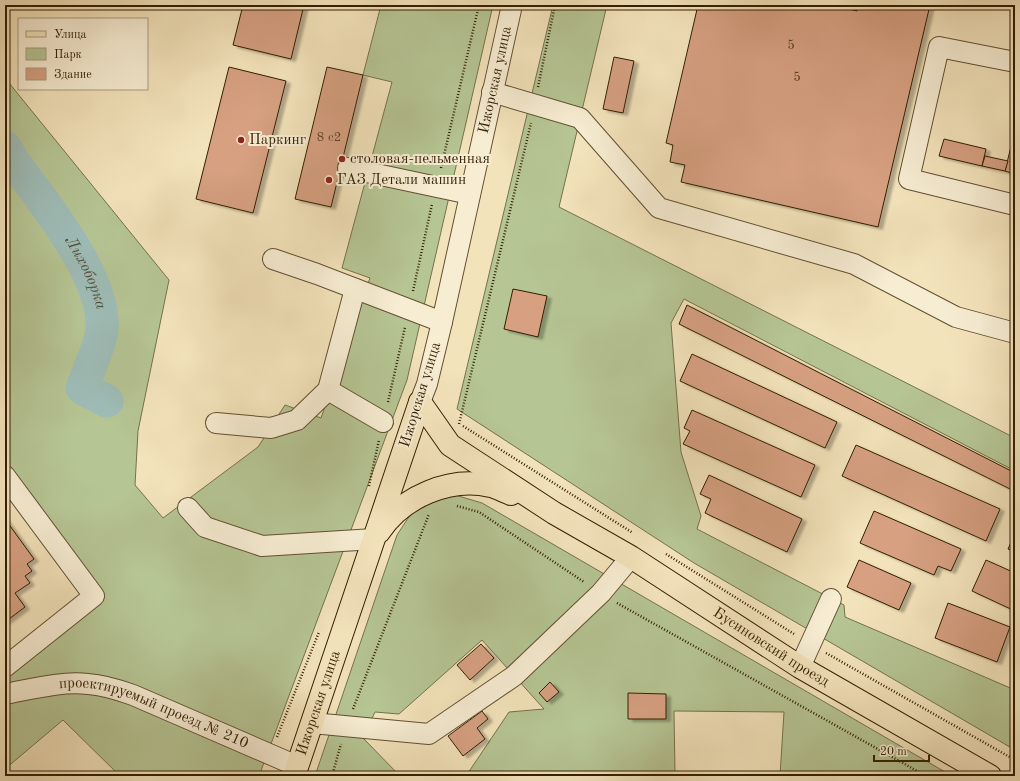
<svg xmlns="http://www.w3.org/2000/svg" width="1020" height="781" font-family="'Old Standard TT',serif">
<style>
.green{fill:#b6c594;stroke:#74724c}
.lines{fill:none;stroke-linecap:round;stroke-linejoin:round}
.river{stroke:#9ebdb8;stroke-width:33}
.building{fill:#d6a081;stroke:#331f03;filter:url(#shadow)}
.minor-casing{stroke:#635031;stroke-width:22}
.major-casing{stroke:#331f03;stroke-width:24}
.path{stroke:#331f03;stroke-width:2.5;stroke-dasharray:1 2;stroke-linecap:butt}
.minor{stroke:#f7edd3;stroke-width:20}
.major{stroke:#f3e3bb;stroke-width:22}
.poi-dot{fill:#8f2418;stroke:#f7edd3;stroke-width:1.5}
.labels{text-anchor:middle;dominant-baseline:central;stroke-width:4;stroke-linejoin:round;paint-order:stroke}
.number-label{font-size:13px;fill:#5c3f22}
.street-label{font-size:15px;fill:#331f03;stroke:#f7edd3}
.poi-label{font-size:15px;fill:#331f03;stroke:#f7edd3;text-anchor:start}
.water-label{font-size:16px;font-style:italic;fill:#534e39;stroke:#f7edd3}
</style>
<defs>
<filter id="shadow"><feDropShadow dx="4.5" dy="2.5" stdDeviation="1" flood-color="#0004"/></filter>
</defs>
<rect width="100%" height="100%" fill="#f3e3bb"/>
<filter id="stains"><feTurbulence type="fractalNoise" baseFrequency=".005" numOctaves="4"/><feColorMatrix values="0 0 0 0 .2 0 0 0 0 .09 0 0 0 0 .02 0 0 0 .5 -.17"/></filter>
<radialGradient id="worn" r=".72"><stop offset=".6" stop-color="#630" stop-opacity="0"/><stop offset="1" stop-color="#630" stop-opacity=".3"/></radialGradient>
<g class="green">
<path d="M381 5H493L407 380 259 776H120L63 720 5 769V663L94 596 5 476V78L169 280 138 431 135 485 163 518 258 447 285 405 321 418 370 278 342 268 392 82 363 75Z"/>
<path d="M553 5H607L559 207 1015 438V471L684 299 671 323 681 452 701 516 697 529 844 605 845 617 1015 690V750L694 563 457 409Z"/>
<path d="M455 495 482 503 952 776H780L784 712 674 711 675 776H466L509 712 544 709 482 640 399 714 375 712 363 738 400 776H315L397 535 416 506Z"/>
</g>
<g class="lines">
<path class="river" id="s1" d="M5 147 14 162C43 202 107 279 102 330 101 343 87 374 82 388L107 401"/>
</g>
<g class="building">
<path d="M243 5H304L291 59 233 45Z"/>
<path d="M698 5H832L857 11 858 5H930L878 227 681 182 685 165 670 162 673 145 666 143Z"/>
<path d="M614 57 634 61 623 113 603 109Z"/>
<path d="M229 67 286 81 253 213 196 199Z"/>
<path d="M327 67 363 75 331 207 295 199Z"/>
<path d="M1013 138H1015V174L1005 171Z"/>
<path d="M944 139 986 149 982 166 939 156Z"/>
<path d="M985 156 1008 161 1005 171 982 166Z"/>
<path d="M513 289 547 296 538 337 504 329Z"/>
<path d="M687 305 1015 473 1014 491 679 324Z"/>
<path d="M692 354 837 422 825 448 680 381Z"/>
<path d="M692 410 815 465 801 497 683 444 690 431 684 428Z"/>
<path d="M856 445 1000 509 986 541 842 476Z"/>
<path d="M709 475 802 519 787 552 705 513 711 499 700 494Z"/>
<path d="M874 511 961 549 951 571 938 566 934 575 860 543Z"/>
<path d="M5 519 34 559 27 564 32 571 25 576 30 583 15 593 25 607 5 622Z"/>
<path d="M1015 533V552L1008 549Z"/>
<path d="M859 560 911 583 899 610 847 587Z"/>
<path d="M986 560 1015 573V611L972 591Z"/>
<path d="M948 603 1010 627 997 662 935 638Z"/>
<path d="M481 644 494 658 470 680 457 665Z"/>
<path d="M550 682 559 692 547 702 539 693Z"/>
<path d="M628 693 666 694V719H628Z"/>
<path d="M482 711 488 719 477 728 485 739 463 756 448 736Z"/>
</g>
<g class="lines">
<defs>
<g id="minor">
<path d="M1015 62 939 47 909 179 1015 205"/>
<path d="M492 92 580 118 659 208 854 264 956 317 1015 333"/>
<path d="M348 168 470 194"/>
<path d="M273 259 317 274 442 322"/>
<path d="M328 390 383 422"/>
<path id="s2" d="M420 402 427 384 442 322 512 5"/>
<path d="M216 423 271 428 297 420 328 390 355 289"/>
<path d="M5 476 94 596 5 667"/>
<path d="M188 508 205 527 262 546 374 539"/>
<path d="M800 667 831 599"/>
<path id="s3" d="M5 694C32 689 61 681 88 684 104 685 119 690 133 695L297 766"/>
<path d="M312 723 429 734 514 676 601 593 631 557"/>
</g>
<g id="major">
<path id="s4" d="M420 402 450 445 554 513 631 557 800 667 990 776"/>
<path d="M379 532C402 497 450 476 491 486 498 488 505 492 511 494"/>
<path id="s5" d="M294 776 420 402"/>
</g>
</defs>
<use href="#minor" class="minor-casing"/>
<use href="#major" class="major-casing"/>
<g class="path">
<path d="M538 87 555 5"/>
<path d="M441 168 479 5"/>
<path d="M413 291 432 204"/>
<path d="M388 402 405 327"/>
<path d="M459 424 531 123"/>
<path d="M463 426 633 533"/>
<path d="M369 486 379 440"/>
<path d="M457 506 479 512 584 582"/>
<path d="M666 554 794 634"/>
<path d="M617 603 926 776"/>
<path d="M826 653 1015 760"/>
<path d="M353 709 429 514"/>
<path d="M277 737 319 632"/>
<path d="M332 776 341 744"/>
</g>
<use href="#minor" class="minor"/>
<use href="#major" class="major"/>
</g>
<g class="poi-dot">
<circle cx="241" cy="140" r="4"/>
<circle cx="342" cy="159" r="4"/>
<circle cx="329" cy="180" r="4"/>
</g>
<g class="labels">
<g class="number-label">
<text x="791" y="45">5</text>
<text x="797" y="77">5</text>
<text x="329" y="137">8 с2</text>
</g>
<g class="street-label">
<text stroke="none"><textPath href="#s2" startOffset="331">Ижорская улица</textPath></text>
<text transform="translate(421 395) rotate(-73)">Ижорская улица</text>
<text stroke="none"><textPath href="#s4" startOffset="432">Бусиновский проезд</textPath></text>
<text stroke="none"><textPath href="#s5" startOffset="77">Ижорская улица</textPath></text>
<text stroke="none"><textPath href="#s3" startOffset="155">проектируемый проезд № 210</textPath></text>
</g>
<g class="poi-label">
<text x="249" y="140">Паркинг</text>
<text x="350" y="159">столовая-пельменная</text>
<text x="337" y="180">ГАЗ Детали машин</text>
</g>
<g class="water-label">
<text stroke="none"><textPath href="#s1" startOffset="150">Лихоборка</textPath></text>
</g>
</g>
<rect width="1020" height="781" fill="none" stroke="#f3e3bb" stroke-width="20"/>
<rect x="6" y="6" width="1008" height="769" fill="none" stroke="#331f03" stroke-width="2"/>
<rect x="10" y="10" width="1000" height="761" fill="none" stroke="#331f03"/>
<rect x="18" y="18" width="130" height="72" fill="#f7edd3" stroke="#a99b80"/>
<rect x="26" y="31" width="20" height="6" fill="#f3e3bb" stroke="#a99b80"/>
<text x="54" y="38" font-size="12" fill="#331f03">Улица</text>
<rect x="26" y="48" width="20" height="12" fill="#b6c594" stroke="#a99b80"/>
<text x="54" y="58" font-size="12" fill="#331f03">Парк</text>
<rect x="26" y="68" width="20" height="12" fill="#d6a081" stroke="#a99b80"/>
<text x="54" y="78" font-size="12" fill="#331f03">Здание</text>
<path d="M874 755v6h55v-6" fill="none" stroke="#331f03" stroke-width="2"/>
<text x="880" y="755" font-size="12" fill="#331f03" stroke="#f7edd3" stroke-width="3" paint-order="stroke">20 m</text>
<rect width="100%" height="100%" filter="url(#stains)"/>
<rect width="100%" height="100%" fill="url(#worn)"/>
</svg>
